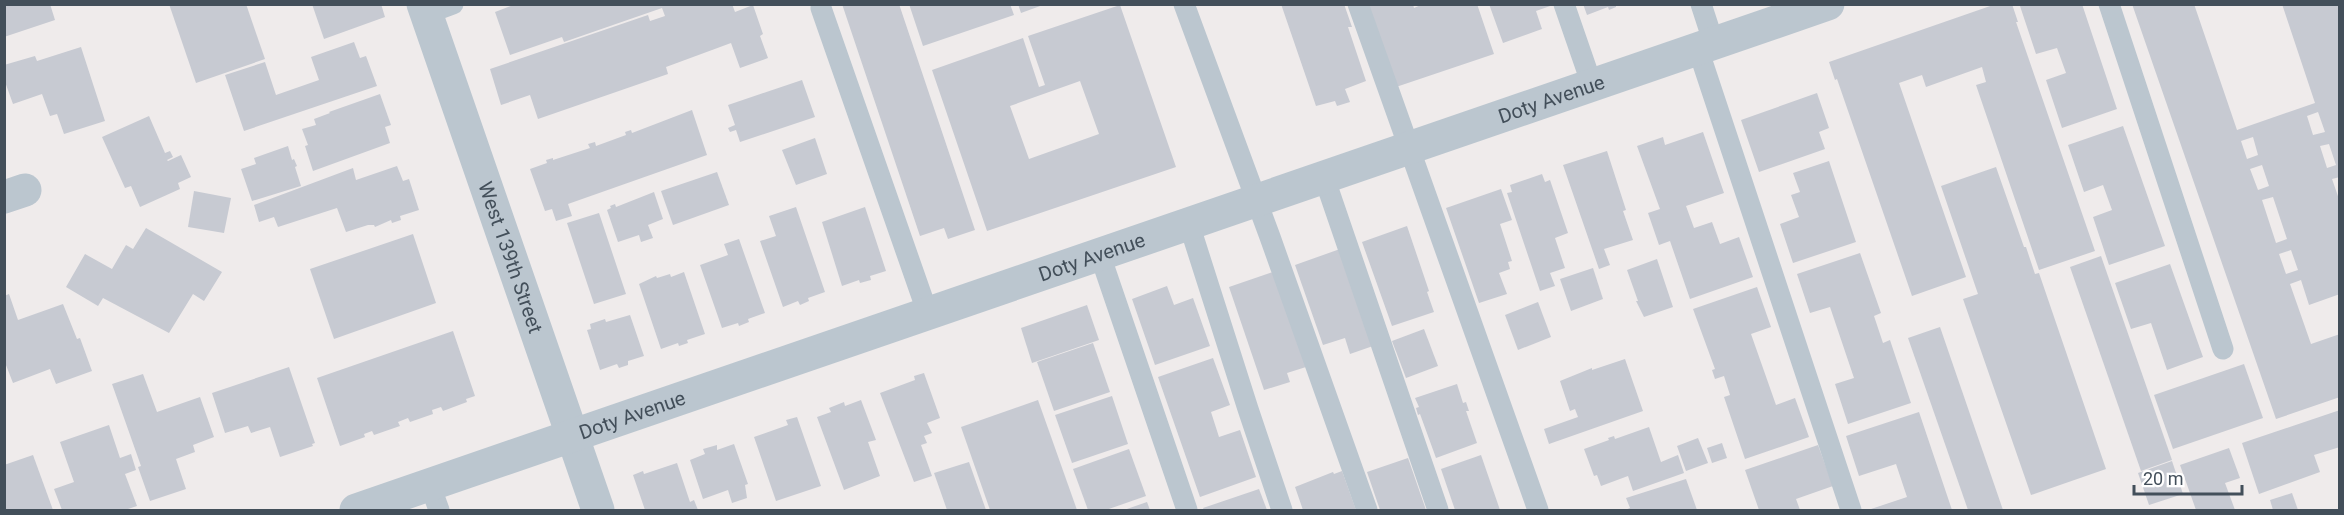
<svg xmlns="http://www.w3.org/2000/svg" width="2344" height="515" font-family="Roboto,sans-serif">
<style>
.building{fill:#c7cad2;fill-rule:evenodd}
.lines{fill:none;stroke-linecap:round;stroke-linejoin:round}
.lane{stroke:#bbc6cf;stroke-width:21}
.street{stroke:#bbc6cf;stroke-width:33}
.labels{text-anchor:middle;dominant-baseline:central;stroke-width:4.5;stroke-linejoin:round;paint-order:stroke}
.street-label{font-size:20px;fill:#434f5a;stroke:#fff}
</style>
<rect width="100%" height="100%" fill="#efebeb"/>
<g class="building">
<path d="M4 4H50L55 20 4 37Z"/>
<path d="M169 4H246L265 59 196 83Z"/>
<path d="M312 4H381L385 17 324 39Z"/>
<path d="M516 4H732L735 12 753 5 763 34 760 36 768 58 740 68 731 43 666 67 668 74 538 119 530 95 501 105 490 69 648 15 650 21 665 16 662 8 564 42 562 37 510 55 495 12Z"/>
<path d="M842 4H899L975 230 948 239 944 228 920 236Z"/>
<path d="M909 4H1010L1014 15 923 46Z"/>
<path d="M1018 4H1043V5L1021 13Z"/>
<path d="M1281 4H1344L1352 27H1348L1366 81 1345 89 1350 102 1337 106 1335 101 1316 106Z"/>
<path d="M1368 4H1413L1414 8 1423 4H1477L1494 54 1396 87Z"/>
<path d="M1489 4H1553V5L1536 11 1542 29 1503 43Z"/>
<path d="M1583 4H1616V7L1609 10 1608 7 1587 15Z"/>
<path d="M1996 4H2012L2018 22H2016L2095 251 2039 270 1976 85 1986 82 1982 67 1926 87 1922 75 1899 83 1966 277 1912 296 1837 79 1835 80 1829 62Z"/>
<path d="M2025 4H2082L2117 109 2062 128 2046 80 2066 73 2057 48 2036 54 2020 6Z"/>
<path d="M2132 4H2194L2237 130 2315 103 2282 4H2340V177L2332 179 2340 202V294L2309 305 2301 280 2290 284 2311 344 2340 334V397L2276 419ZM2318 112 2325 132 2313 135 2307 116ZM2253 137 2258 155 2247 159 2241 141ZM2329 144 2336 165 2327 168 2320 146ZM2262 165 2269 186 2258 190 2250 169ZM2273 197 2287 239 2276 243 2262 200ZM2291 250 2298 270 2286 274 2279 254Z"/>
<path d="M1120 5 1176 167 987 231 932 70 1023 38 1039 87 1045 85 1028 36ZM1080 81 1099 134 1029 159 1010 106Z"/>
<path d="M354 42 360 58 366 56 377 86 244 131 225 75 265 62 276 95 319 80 311 57Z"/>
<path d="M81 47 105 121 64 134 57 114 50 116 42 94 13 104 4 79V65L35 56 37 61Z"/>
<path d="M802 80 815 117 740 142 736 130 730 132 728 128 735 125 728 105Z"/>
<path d="M1817 93 1829 128 1819 132 1825 149 1759 172 1741 120Z"/>
<path d="M380 94 391 125 385 127 390 143 313 171 305 146 308 145 302 129 316 125 314 119 330 113 329 112Z"/>
<path d="M692 110 707 155 568 204 572 216 556 221 552 209 545 211 530 169 547 163 546 160 553 158V160L590 148 588 144 595 142 596 146 626 135 625 132 631 130 632 133Z"/>
<path d="M149 116 165 153 170 151 173 157 167 160 168 161 181 155 191 177 178 183 180 189 140 207 131 186 125 188 102 137Z"/>
<path d="M2123 126 2165 246 2109 265 2093 217 2112 210 2103 185 2084 192 2068 145Z"/>
<path d="M1703 132 1724 193 1686 206 1694 228 1712 222 1720 244 1739 237 1753 277 1690 299 1670 241 1659 245 1648 213 1660 209 1637 146 1663 137 1665 145Z"/>
<path d="M815 138 827 174 796 185 782 150Z"/>
<path d="M288 146 292 160 294 159 297 166 295 167 301 186 252 201 241 169 256 164 254 158Z"/>
<path d="M1607 151 1626 210 1623 211 1633 240 1604 249 1610 265 1599 269 1563 165Z"/>
<path d="M1829 161 1856 242 1793 263 1780 224 1799 217 1791 195 1800 192 1793 173Z"/>
<path d="M397 166 403 181 409 179 419 210 400 216 401 220 392 223 391 220 375 227 374 225H368L346 232 337 208 278 227 274 217 259 222 254 205 353 168 356 180Z"/>
<path d="M1996 167 2024 247H2026L2035 274 2039 273 2106 469 2031 495 1963 299 1978 294 1941 186Z"/>
<path d="M717 172 729 205 673 225 661 191Z"/>
<path d="M1542 174 1545 182 1550 180 1568 233 1555 238 1565 268 1550 273 1555 286 1540 291 1507 193 1512 192 1510 185Z"/>
<path d="M1501 189 1512 220 1500 224 1512 261 1508 262 1510 269 1499 273 1507 294 1479 303 1446 208Z"/>
<path d="M194 191 231 198 224 233 188 227Z"/>
<path d="M654 192 663 219 648 225 653 238 641 242 639 235 618 242 607 210 611 208 610 206 615 204 616 207Z"/>
<path d="M796 207 825 292 808 298 809 301 800 305 798 301 783 307 760 241 776 236 769 216Z"/>
<path d="M865 207 886 271 870 276 871 280 860 283 859 280 842 286 822 222Z"/>
<path d="M599 213 626 294 594 304 567 223Z"/>
<path d="M1407 226 1429 291 1427 292 1434 312 1392 326 1362 242Z"/>
<path d="M146 228 222 272 204 301 193 294 169 333 103 298 98 306 66 287 85 254 112 269 126 245 133 249Z"/>
<path d="M413 234 436 303 334 339 310 269Z"/>
<path d="M739 239 765 313 748 319 749 322 739 326 738 323 722 328 700 265 728 255 724 244Z"/>
<path d="M1340 249 1373 346 1350 354 1345 338 1323 345 1295 265Z"/>
<path d="M1860 253 1881 313 1874 316 1883 343 1890 340 1911 403 1848 424 1835 384 1854 378 1830 307 1810 313 1797 274Z"/>
<path d="M2101 256 2172 460 2141 471 2070 267Z"/>
<path d="M1657 259 1673 307 1644 317 1636 301H1638L1627 270Z"/>
<path d="M2170 264 2203 357 2167 370 2151 323 2131 329 2115 283Z"/>
<path d="M1593 268 1603 299 1571 311 1560 279Z"/>
<path d="M684 272 705 334 687 340 688 343 679 346 678 343 661 349 639 284 656 276 657 278 670 274 671 277Z"/>
<path d="M1273 272 1306 367 1287 373 1290 382 1264 390 1229 287Z"/>
<path d="M1167 286 1174 305 1193 298 1210 346 1155 365 1132 299Z"/>
<path d="M1757 287 1771 327 1751 334 1776 405 1795 398 1809 437 1745 459 1724 397 1730 395 1724 376 1715 379 1712 370 1715 369 1693 309Z"/>
<path d="M9 294 18 320 63 304 77 339 80 338 92 371 56 384 50 369 13 383 4 360V296Z"/>
<path d="M1538 302 1551 337 1518 350 1505 315Z"/>
<path d="M1087 305 1099 340 1032 363 1021 328Z"/>
<path d="M630 315 644 356 628 361V365L619 368 617 364 600 370 587 330 591 329 590 324 605 319 606 322Z"/>
<path d="M1940 327 2003 510H1968L1908 338Z"/>
<path d="M1424 329 1438 366 1406 378 1392 341Z"/>
<path d="M453 331 475 396 466 399 467 402 443 411 441 407 432 410 433 414 410 422 408 418 398 422 400 426 374 435 372 431 364 434 365 437 340 446 317 378Z"/>
<path d="M1093 343 1110 392 1054 411 1037 362Z"/>
<path d="M1213 358 1230 405 1211 412 1219 437 1240 430 1256 477 1200 497 1158 377Z"/>
<path d="M1625 359 1643 411 1549 444 1544 429 1578 417 1575 409 1570 411 1560 381 1592 368V370Z"/>
<path d="M2244 364 2263 418 2173 449 2154 395Z"/>
<path d="M289 367 315 443 312 444 313 446 280 457 270 427 251 433 248 426 225 433 212 393Z"/>
<path d="M924 373 940 418 927 423 932 433 924 436 927 443 921 445 932 476 914 482 880 393 915 380 914 376Z"/>
<path d="M143 374 157 412 200 397 214 437 193 445 195 452 176 459 186 489 150 501 138 467 141 466 112 384Z"/>
<path d="M1457 384 1463 403 1466 402 1469 411H1466L1477 443 1436 458 1420 414 1418 415 1416 408 1419 407 1415 398Z"/>
<path d="M1112 396 1128 444 1072 463 1055 415Z"/>
<path d="M861 400 876 440 868 442 880 476 844 490 817 417 831 412 829 408 844 402 845 406Z"/>
<path d="M1038 400 1077 510H990L961 427Z"/>
<path d="M2340 410V447L2314 455 2320 472 2259 494 2242 443Z"/>
<path d="M1919 412 1952 510H1868L1907 497 1896 464 1859 476 1846 436Z"/>
<path d="M797 417 821 486 776 501 754 437 788 425 786 420Z"/>
<path d="M109 425 120 458 131 454 136 470 125 474 137 506 125 510H62L54 489 74 482 60 442Z"/>
<path d="M1649 427 1661 462 1678 455 1684 473 1633 491 1628 476 1601 486 1597 475 1594 476 1584 449 1609 440 1608 438 1614 436 1615 439Z"/>
<path d="M1698 438 1708 463 1686 471 1677 446Z"/>
<path d="M1722 443 1727 458 1712 463 1707 448Z"/>
<path d="M734 444 748 484 745 485 747 498 732 503 728 490 703 499 690 460 705 454 703 449 717 445V450Z"/>
<path d="M1818 445 1833 486 1796 499 1800 510H1759L1745 470Z"/>
<path d="M2229 448 2240 478 2225 483 2235 510H2196L2180 465Z"/>
<path d="M1129 449 1146 496 1106 510H1088L1073 469Z"/>
<path d="M33 455 53 510H4V465Z"/>
<path d="M1481 455 1500 510H1455L1441 469Z"/>
<path d="M1408 458 1426 510H1380L1367 472Z"/>
<path d="M2172 461 2183 494 2149 505 2138 473Z"/>
<path d="M969 462 986 510H947L934 473Z"/>
<path d="M677 463 690 502 694 500 698 510H645L633 475 643 471 644 474Z"/>
<path d="M1342 471 1356 510H1303L1295 487 1333 472 1334 474Z"/>
<path d="M1686 479 1697 510H1625L1630 508 1626 498Z"/>
<path d="M1259 489 1267 510H1204L1203 508Z"/>
<path d="M2292 493 2298 510H2273L2270 500Z"/>
<path d="M1147 502 1150 510H1124Z"/>
</g>
<g class="lines">
<g class="lane">
<path d="M1184 4 1270 237 1367 510"/>
<path d="M1358 4 1538 510"/>
<path d="M1564 4 1592 85"/>
<path d="M1701 4 1714 44"/>
<path d="M2109 4 2223 349"/>
<path d="M821 8 928 314"/>
<path d="M426 14 453 4"/>
<path d="M1698 49 1851 510"/>
<path d="M1324 177 1438 510"/>
<path d="M1189 224 1248 409 1282 510"/>
<path d="M1100 255 1187 510"/>
<path d="M430 485 439 510"/>
</g>
<g class="street">
<path id="s1" d="M423 4 598 510"/>
<path d="M4 197 25 190"/>
<path id="s2" d="M356 510 1828 4"/>
</g>
</g>
<g class="labels">
<g class="street-label">
<text stroke="none"><textPath href="#s2" startOffset="1264">Doty Avenue</textPath></text>
<text stroke="none"><textPath href="#s2" startOffset="778">Doty Avenue</textPath></text>
<text stroke="none"><textPath href="#s1" startOffset="268">West 139th Street</textPath></text>
<text stroke="none"><textPath href="#s2" startOffset="292">Doty Avenue</textPath></text>
</g>
</g>
<rect width="2344" height="515" fill="none" stroke="#434f5a" stroke-width="12"/>
<path d="M2134 485v9h108v-9" fill="none" stroke="#434f5a" stroke-width="3"/>
<text x="2143" y="485" font-size="18" fill="#434f5a" stroke="#ffffff" stroke-width="4.5" paint-order="stroke">20 m</text>
</svg>
